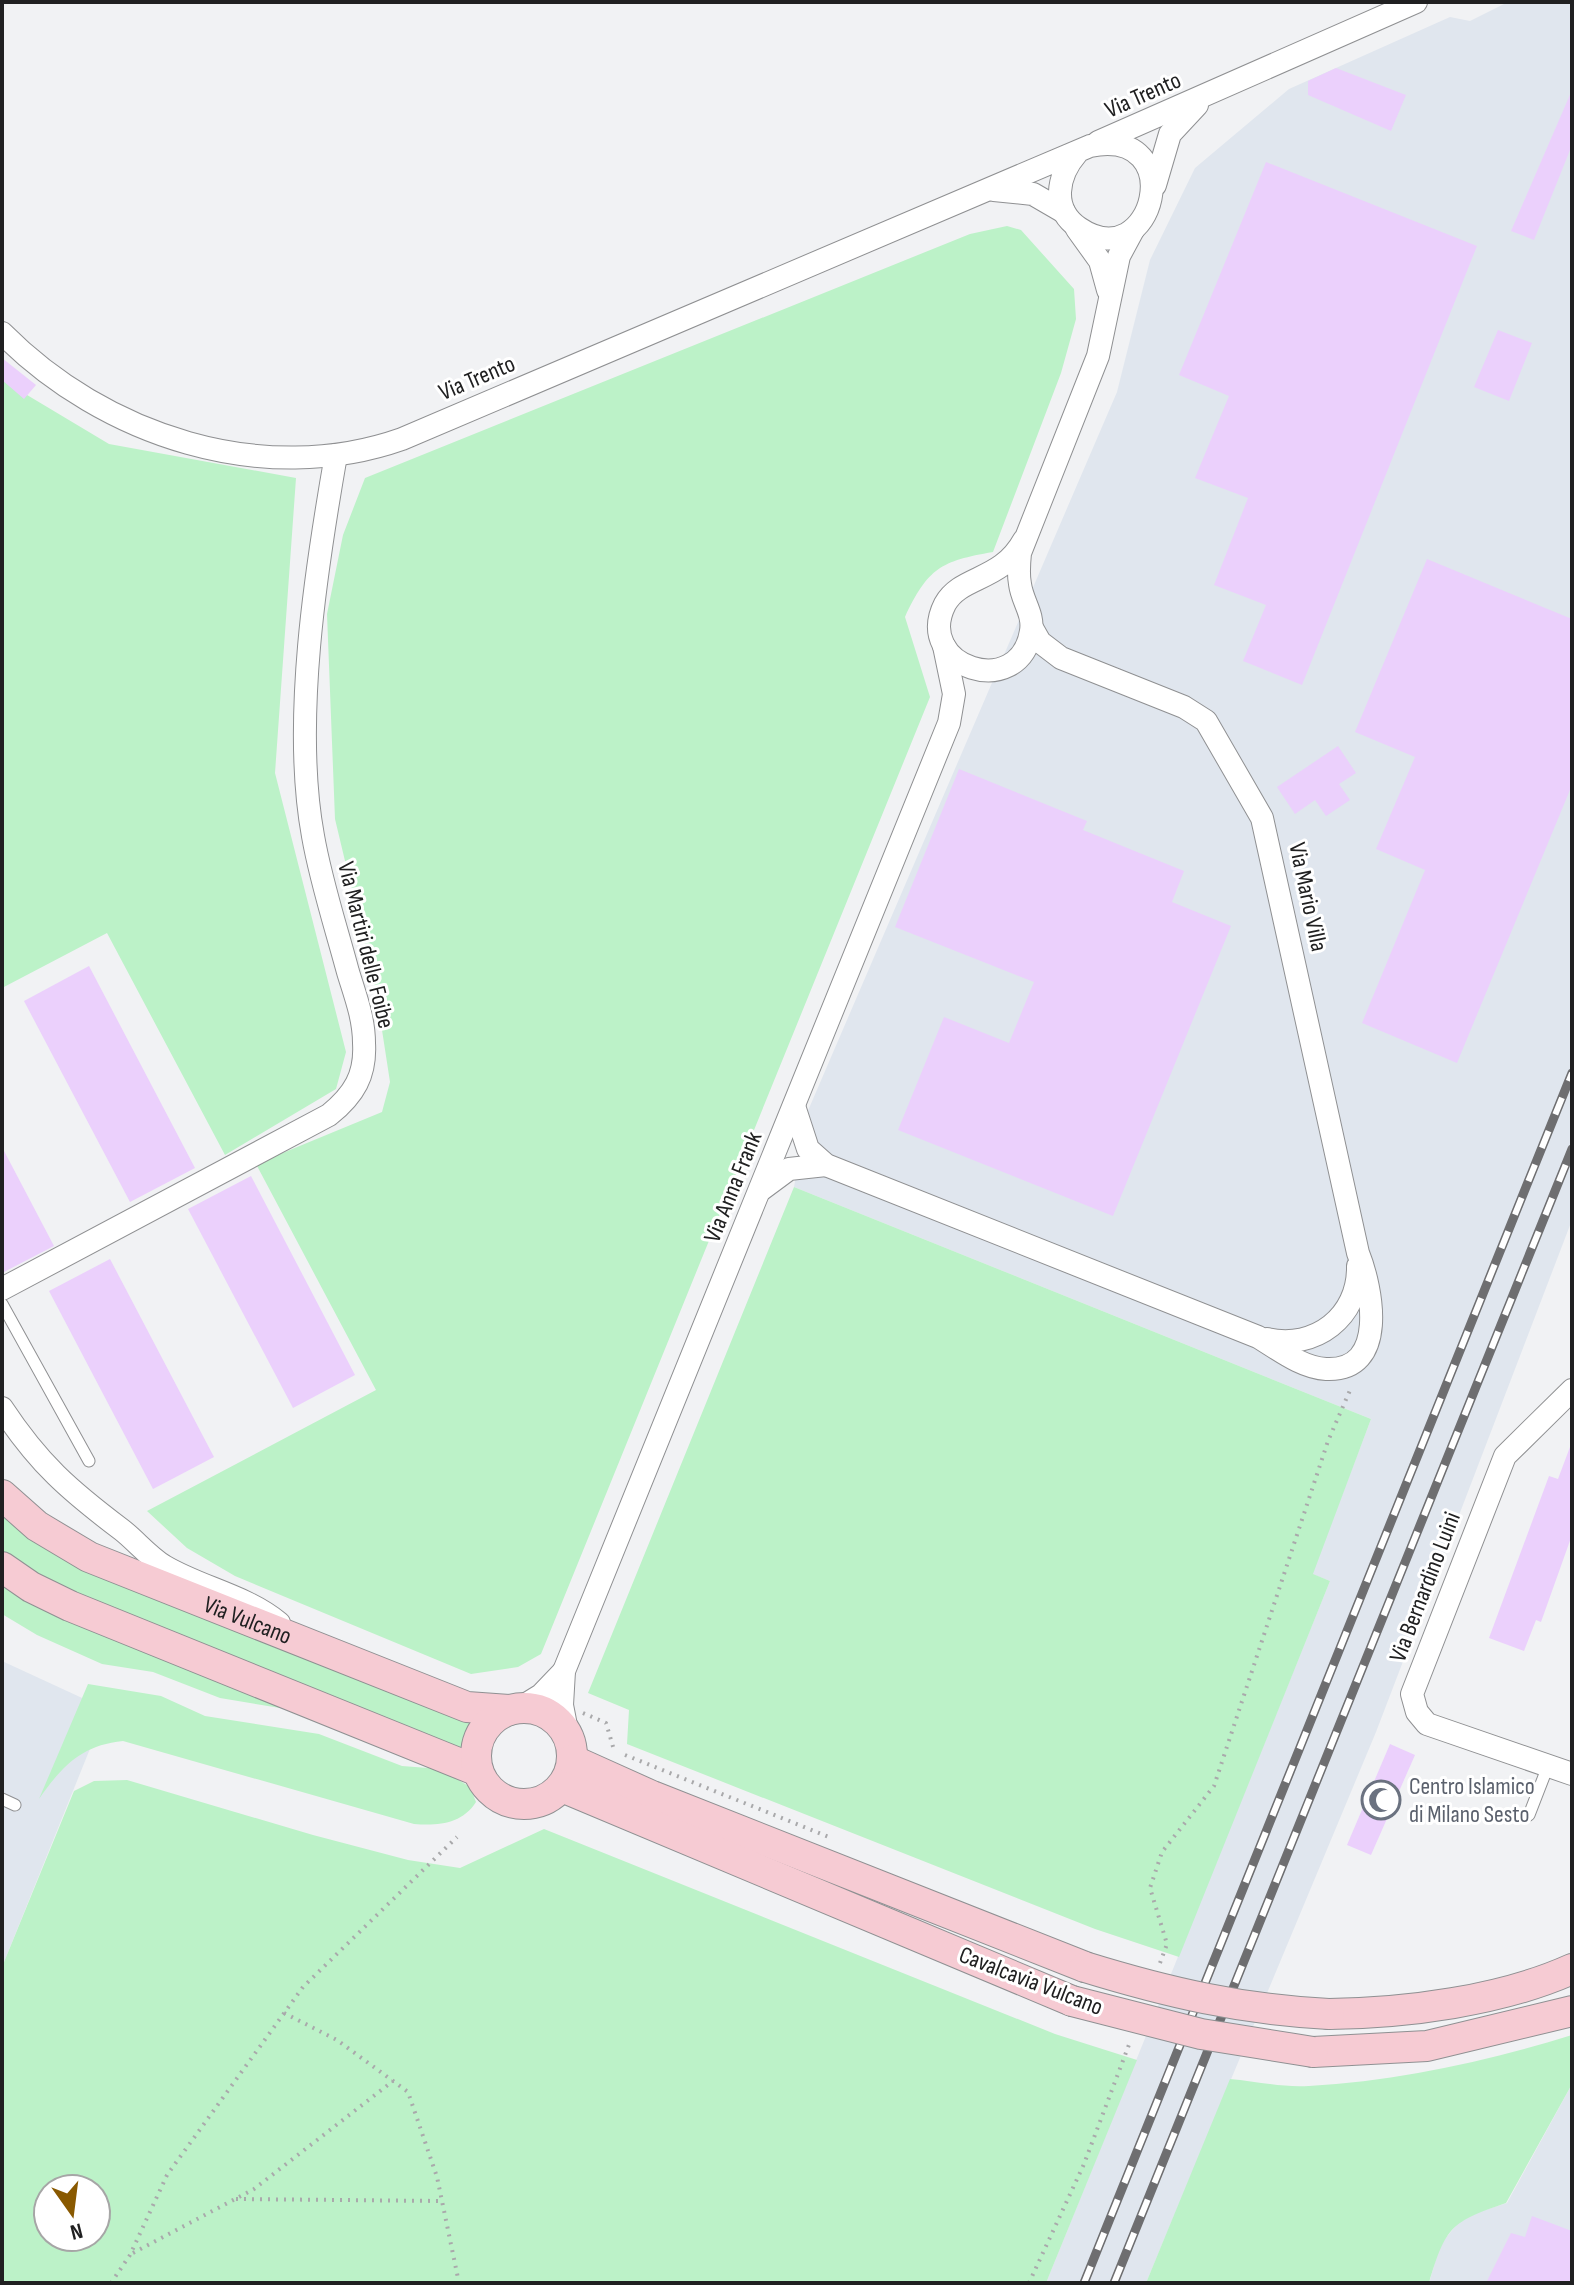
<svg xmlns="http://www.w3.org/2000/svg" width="1574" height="2285" font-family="'Sofia Sans Condensed',sans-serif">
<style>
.built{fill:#e0e6ee}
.green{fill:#bcf2c8;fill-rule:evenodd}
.building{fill:#ebd0fc}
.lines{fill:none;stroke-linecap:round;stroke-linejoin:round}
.service-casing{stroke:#8f9092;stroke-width:13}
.minor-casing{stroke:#8f9092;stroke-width:24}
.secondary-casing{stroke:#8f9092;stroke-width:32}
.path{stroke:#a9a9ab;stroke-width:4;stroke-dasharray:2 6;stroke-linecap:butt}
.service{stroke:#fff;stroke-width:11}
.minor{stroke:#fff;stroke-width:22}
.secondary{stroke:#f6cbd3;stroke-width:30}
.rail-casing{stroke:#6e6e70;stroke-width:9}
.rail{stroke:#fff;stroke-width:6;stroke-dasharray:18;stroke-linecap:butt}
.secondary-bridge-casing{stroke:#8f9092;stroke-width:32;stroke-linecap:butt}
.secondary-bridge{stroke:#f6cbd3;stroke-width:30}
.labels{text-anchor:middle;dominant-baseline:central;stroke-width:6;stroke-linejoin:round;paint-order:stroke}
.street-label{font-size:24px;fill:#202021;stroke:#fff}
.worship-label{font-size:24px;fill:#5b616d;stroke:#fff;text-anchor:start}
</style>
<rect width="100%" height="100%" fill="#f1f2f4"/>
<g class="built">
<path d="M1508 2H1572V1220L1376 1732 1146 2283H1046L1330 1581 1312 1574 1371 1419 794 1187 807 1113 1117 392 1150 260 1195 168 1289 89 1450 17 1470 21Z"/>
<path d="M2 1661 106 1709 2 1967Z"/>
<path d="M1572 2084V2283H1429L1440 2245 1463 2217 1507 2203Z"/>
</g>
<g class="green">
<path d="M1007 226 1021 230 1074 289 1076 319 1061 373 993 552C941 561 928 568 905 617L930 697 541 1654 518 1667 471 1674 235 1576 187 1548 147 1511 376 1390 256 1164 382 1112 390 1082 376 991 335 819 327 614 343 535 365 478 970 234Z"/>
<path d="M2 380 109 444 296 478 275 773 346 1052 336 1089 225 1155 107 933 2 988Z"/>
<path d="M794 1187 1371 1419 1313 1574 1330 1581 1179 1957 1095 1929 627 1744 629 1710 588 1693Z"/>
<path d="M2 1511 329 1663 480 1723 468 1753 57 1588 2 1555Z"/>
<path d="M2 1586 54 1613 282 1705 280 1708 220 1698 153 1672 102 1664 37 1635 2 1614Z"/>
<path d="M88 1684 161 1696 205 1716 319 1734 402 1766 441 1769 470 1787 476 1802C462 1824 438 1826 414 1824L123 1741C82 1745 62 1766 39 1799Z"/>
<path d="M127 1780 313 1835 408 1860 460 1868 544 1829 1055 2034 1137 2060 1046 2283H2V1967L74 1791 94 1781ZM96 2189V2237H48V2189Z"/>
<path d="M1572 2035V2084L1506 2203C1451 2222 1446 2226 1429 2283H1146L1230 2079C1255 2081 1283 2088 1309 2086 1397 2081 1488 2061 1572 2035Z"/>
</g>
<g class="building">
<path d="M1336 68 1406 95 1391 131 1308 95V81Z"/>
<path d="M1572 90V145L1534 240 1511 231Z"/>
<path d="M1266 162 1477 246 1302 685 1243 661 1266 605 1214 585 1248 498 1195 478 1229 396 1179 375Z"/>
<path d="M1498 330 1532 343 1509 401 1474 387Z"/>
<path d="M2 358 36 385 24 399 2 380Z"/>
<path d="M1427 559 1572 619V785L1457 1063 1362 1023 1425 870 1376 849 1415 757 1355 732Z"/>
<path d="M1338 746 1356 773 1339 784 1350 800 1326 816 1315 800 1295 814 1277 787Z"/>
<path d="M959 769 1087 821 1083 830 1184 871 1172 902 1231 926 1113 1216 898 1130 944 1017 1009 1043 1034 982 895 927Z"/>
<path d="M89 966 195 1168 130 1202 24 1001Z"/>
<path d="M2 1147 54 1246 2 1273Z"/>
<path d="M251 1176 355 1375 293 1408 188 1209Z"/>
<path d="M110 1259 214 1457 153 1489 49 1291Z"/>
<path d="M1570 1447 1572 1535 1541 1622 1536 1620 1524 1651 1489 1638 1549 1476 1558 1479Z"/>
<path d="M1390 1744 1415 1755 1371 1855 1347 1845Z"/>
<path d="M1532 2216 1572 2231V2283H1486L1511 2233 1525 2237Z"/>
</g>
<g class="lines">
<defs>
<g id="service">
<path d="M2 1304 89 1461"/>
<path d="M2 1799 15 1805"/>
<path d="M1529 1815 1548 1766"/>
</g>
<g id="minor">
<path d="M1098 142 1416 2"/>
<path d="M1155 185 1170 134 1197 105"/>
<path d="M994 190 1033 194 1064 212"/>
<path d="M1077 229 1100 261 1108 290"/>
<path d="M2 333C104 436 263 488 402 439L1090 146C1191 126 1154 279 1079 228 1051 209 1057 176 1077 153"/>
<path d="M1024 540C1001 582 961 575 945 604 913 667 1020 702 1031 631 1034 614 1022 601 1020 584 1018 574 1019 563 1020 553L1098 356 1119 256 1133 230"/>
<path d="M794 1106 808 1149 826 1165 1258 1337C1278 1349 1302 1368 1326 1369 1389 1372 1372 1288 1358 1253L1262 818 1206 721 1184 707 1061 658 1040 642 1032 628"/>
<path d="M762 1189 789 1169 826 1165"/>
<path d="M2 1289 329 1115C354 1095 366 1075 364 1043 364 1018 355 995 348 972 336 927 321 882 313 836 292 722 316 569 336 455"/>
<path d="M1267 1339C1315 1350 1359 1317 1358 1266"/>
<path d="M1572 1390 1505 1456 1412 1694 1417 1712 1427 1724 1572 1774"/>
<path d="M2 1408C39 1464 69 1490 122 1530 136 1541 148 1556 164 1566 201 1588 245 1595 279 1623"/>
<path d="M520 1708 541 1695 564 1671"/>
<path d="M568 1736 562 1705 564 1671 949 723 954 694 944 646"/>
</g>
<g id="secondary">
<path id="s1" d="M2 1495 37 1526 89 1557 467 1707 509 1710"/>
<path d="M2 1567 31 1587 70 1606 478 1771"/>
<circle cx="524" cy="1756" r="48"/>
<path d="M572 1760 652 1796 1085 1967"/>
<path d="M562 1787 1072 2001"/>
<path d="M1329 2014C1406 2013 1501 2001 1572 1969"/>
<path d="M1313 2052 1427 2046 1572 2011"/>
</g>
</defs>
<use href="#service" class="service-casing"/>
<use href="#minor" class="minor-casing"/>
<use href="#secondary" class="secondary-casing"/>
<g class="path">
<path d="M583 1713 606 1723 614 1750"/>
<path d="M625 1755 829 1837"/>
<path d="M1160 1963 1167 1944 1150 1888 1162 1852 1214 1786 1328 1441 1351 1388"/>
<path d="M284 2013 337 2040 408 2092 437 2177 459 2283"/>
<path d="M236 2199 442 2201"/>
<path d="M133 2253 254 2189 393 2081"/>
<path d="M111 2283 130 2255 167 2175 303 1987 457 1837"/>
<path d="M1029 2283 1084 2164 1130 2042"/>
</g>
<use href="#service" class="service"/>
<use href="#minor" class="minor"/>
<use href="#secondary" class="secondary"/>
<defs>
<g id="rail">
<path d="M1084 2283 1572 1073"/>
<path d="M1114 2283 1572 1149"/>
</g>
</defs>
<use href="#rail" class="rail-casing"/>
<use href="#rail" class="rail"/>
<defs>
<g id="secondary-bridge">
<path d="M1085 1967C1166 1992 1243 2010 1329 2014"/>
<path d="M1072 2001 1201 2034 1313 2052"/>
</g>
</defs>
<use href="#secondary-bridge" class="secondary-bridge-casing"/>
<use href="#secondary-bridge" class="secondary-bridge"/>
</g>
<defs>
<symbol id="mosque-ring" viewBox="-11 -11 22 22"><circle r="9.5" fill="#fff" stroke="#6b7280" stroke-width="1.5"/><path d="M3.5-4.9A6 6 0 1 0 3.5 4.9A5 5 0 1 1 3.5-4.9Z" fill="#6b7280"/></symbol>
</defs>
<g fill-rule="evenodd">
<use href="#mosque-ring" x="1359" y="1778" width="44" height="44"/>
</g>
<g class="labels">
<g class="street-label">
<text transform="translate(1143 95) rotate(-24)">Via Trento</text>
<text transform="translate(477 378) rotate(-23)">Via Trento</text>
<text transform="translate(1308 897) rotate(78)">Via Mario Villa</text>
<text transform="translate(366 945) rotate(76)">Via Martiri delle Foibe</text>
<text transform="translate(733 1187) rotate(-68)">Via Anna Frank</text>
<text transform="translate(1425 1587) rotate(-69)">Via Bernardino Luini</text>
<text stroke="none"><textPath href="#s1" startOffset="278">Via Vulcano</textPath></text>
<text transform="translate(1031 1981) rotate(21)">Cavalcavia Vulcano</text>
</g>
<g class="worship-label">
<text x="1409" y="1786">Centro Islamico<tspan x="1409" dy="28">di Milano Sesto</tspan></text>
</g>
</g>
<rect width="1574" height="2285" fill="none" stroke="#202021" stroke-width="8"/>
<g transform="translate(72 2213) rotate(166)"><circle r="38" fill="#ffffff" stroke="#a6a6a6" stroke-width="2"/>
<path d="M0-6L14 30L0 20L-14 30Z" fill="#895900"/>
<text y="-12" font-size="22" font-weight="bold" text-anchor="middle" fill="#202021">N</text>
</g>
</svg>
